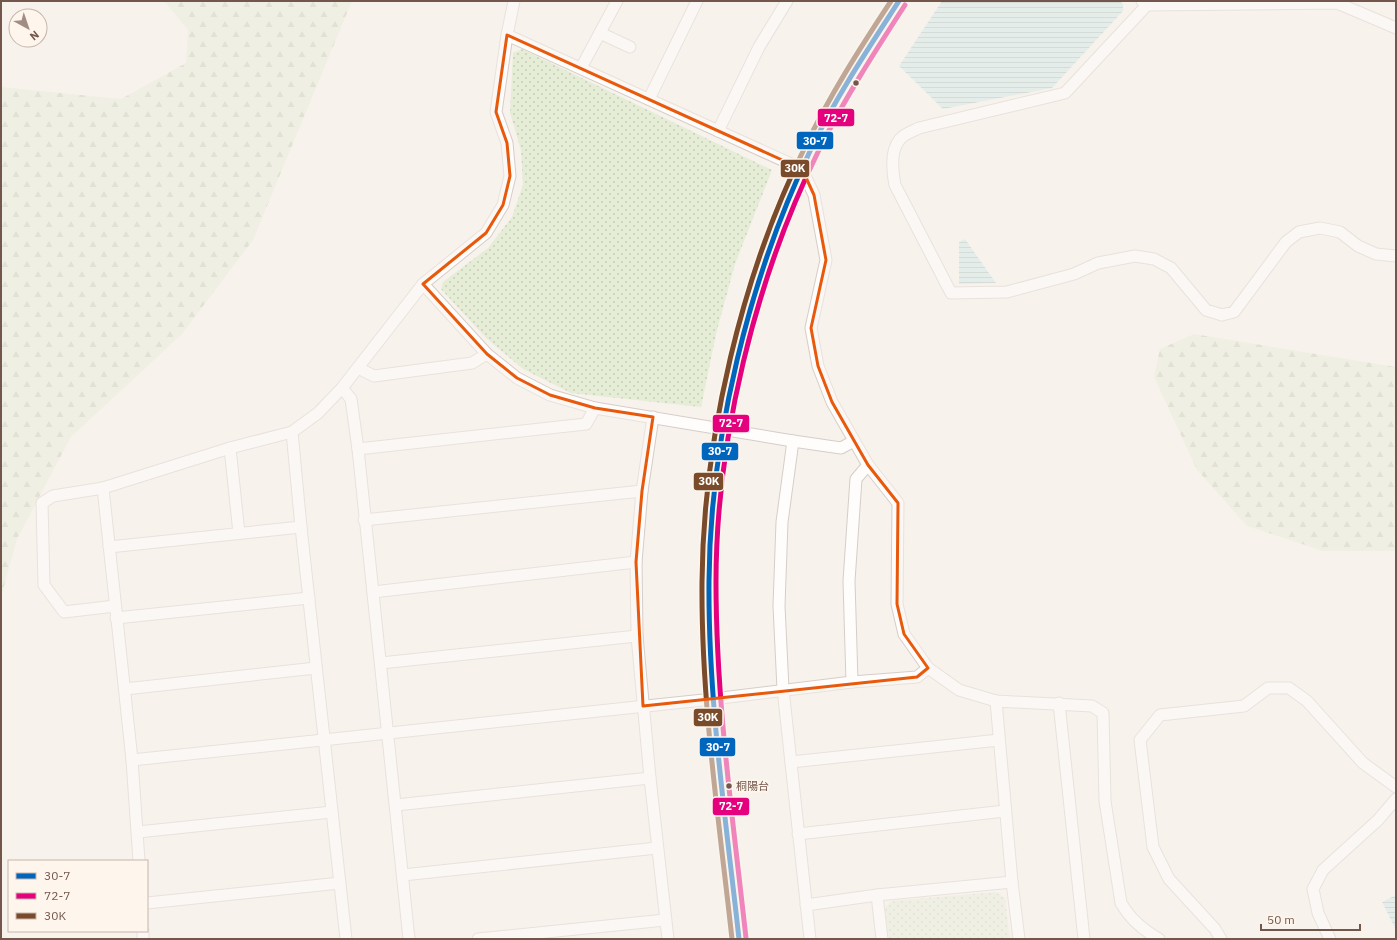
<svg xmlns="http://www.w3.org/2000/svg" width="1397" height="940" font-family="'IBM Plex Sans','Noto Sans JP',sans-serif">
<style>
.forest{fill:url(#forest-firs)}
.park{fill:url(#park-dots)}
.water{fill:url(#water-rules)}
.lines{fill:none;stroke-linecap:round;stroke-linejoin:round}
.minor-casing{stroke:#d6cdc8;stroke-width:13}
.tertiary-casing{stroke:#d6cdc8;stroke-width:16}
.minor{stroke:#fefdfc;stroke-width:11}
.tertiary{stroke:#fefdfc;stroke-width:14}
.bus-1-casing{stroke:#fef6ed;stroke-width:8}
.bus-2-casing{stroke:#fef6ed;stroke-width:8}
.bus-3-casing{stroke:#fef6ed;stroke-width:8}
.bus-1{stroke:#0065bd;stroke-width:5}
.bus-2{stroke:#e5007d;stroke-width:5}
.bus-3{stroke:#7a4b2a;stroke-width:5}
.marked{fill:none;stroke:#e8590c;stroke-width:3;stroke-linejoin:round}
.bus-dot{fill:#74574c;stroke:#fef6ed;stroke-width:1.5}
.labels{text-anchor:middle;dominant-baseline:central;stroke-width:3.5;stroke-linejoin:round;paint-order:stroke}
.bus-label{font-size:11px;fill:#74574c;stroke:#fef6ed;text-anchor:start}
.line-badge{stroke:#fef6ed;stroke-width:1.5}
.badge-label{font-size:11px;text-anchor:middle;font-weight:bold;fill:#fff}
</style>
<defs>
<pattern id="forest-firs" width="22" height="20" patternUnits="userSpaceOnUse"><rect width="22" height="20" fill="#e5edd7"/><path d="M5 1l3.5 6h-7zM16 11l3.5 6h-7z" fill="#c8cdba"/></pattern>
<pattern id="park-dots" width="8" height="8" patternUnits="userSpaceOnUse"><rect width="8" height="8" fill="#e5edd7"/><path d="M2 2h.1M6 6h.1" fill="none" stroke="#c8cdba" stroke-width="1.8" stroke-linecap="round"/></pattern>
<pattern id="water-rules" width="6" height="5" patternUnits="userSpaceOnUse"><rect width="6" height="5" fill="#cee7e7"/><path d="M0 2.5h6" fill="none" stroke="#acbebd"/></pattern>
</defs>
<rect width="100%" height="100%" fill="#f7f2ec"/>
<g class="forest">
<path d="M164 1H352L253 240 182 334 71 437 17 539 1 597V87L121 99 186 63 188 30Z"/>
<path d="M1194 334 1396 367V551H1323L1247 526 1197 470 1154 377 1160 349Z"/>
</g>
<g class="park">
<path d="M522 49 772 170 735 264 716 334 701 407 571 393 523 369 486 338 441 289 443 282 488 248 512 217 523 185 521 150 510 113 513 53Z"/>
<path d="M996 892 1005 898 1010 939H889L885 908 891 901Z"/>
</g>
<g class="water">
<path d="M942 1H1120L1123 4V11L1052 88 943 109 899 66Z"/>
<path d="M965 239 996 283 959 284V242Z"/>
<path d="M1396 895V930L1382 902Z"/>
</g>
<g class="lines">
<defs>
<g id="minor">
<path d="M1142 1 1147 5 1337 3 1396 28"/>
<path d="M1147 5 1065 93 919 128C913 131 904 134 900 139 890 151 892 170 895 185L951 293 1007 292 1074 274 1098 263 1135 256 1154 259 1171 268 1206 310 1222 315 1234 312 1286 242 1299 232 1320 228 1340 232 1358 246 1376 254 1396 256"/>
<path d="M600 33 630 47"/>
<path d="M507 35 802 169 814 195 826 260 811 328 818 366 832 402 868 465 898 503 897 604 904 634 928 668 959 690 996 701 1092 706 1103 713 1105 801 1121 903C1130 919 1143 930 1159 939"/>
<path d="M581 68 617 1"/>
<path d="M649 99 697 1"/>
<path d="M718 131 759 47 787 1"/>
<path d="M423 284 487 354 517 378 550 395 595 408 793 441 841 448 854 441"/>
<path d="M358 368 374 376 472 363 487 354"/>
<path d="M342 388 351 399 358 449 409 939"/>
<path d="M653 417 642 491 636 562 637 636 650 778 668 939"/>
<path d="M292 432 301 527 346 939"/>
<path d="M793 441 782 522 779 606 783 689 810 939"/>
<path d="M230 448 239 533"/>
<path d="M358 449 586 424 595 408"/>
<path d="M103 488 53 496 42 503 44 585 64 612 115 606"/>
<path d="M364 520 642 491"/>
<path d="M109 547 301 527"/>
<path d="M373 592 636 562"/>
<path d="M116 618 309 598"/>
<path d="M381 663 637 636"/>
<path d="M852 682 849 581 856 479 868 465"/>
<path d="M125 689 316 668"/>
<path d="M996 701 1012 882 1019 939"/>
<path d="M1059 703 1084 939"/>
<path d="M132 760 713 699 852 682 917 677 928 668"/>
<path d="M791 762 999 740"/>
<path d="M396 805 650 778"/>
<path d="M138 832 332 812"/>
<path d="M798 834 1005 811"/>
<path d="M139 861 132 760 103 488 230 448 292 432 318 413 342 388 423 284 486 233 503 205 510 176 507 143 496 112 507 35 514 1"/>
<path d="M403 875 657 848"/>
<path d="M877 895 882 939"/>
<path d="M147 903 340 883"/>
<path d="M806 905 877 895 1012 882"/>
<path d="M143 931V939"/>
<path d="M478 939 665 920"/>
<path d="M1221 939 1215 929 1169 879 1153 847 1140 740 1160 715 1244 706 1268 688H1289L1307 701 1363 763 1396 787"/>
<path d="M1330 939 1318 913 1313 889 1323 870 1378 820 1396 799"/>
</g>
<path id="tertiary" d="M739 939C726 820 709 701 709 581 709 445 747 296 801 171 827 112 864 55 899 1"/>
</defs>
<use href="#minor" class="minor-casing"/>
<use href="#tertiary" class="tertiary-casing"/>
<use href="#minor" class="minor"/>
<use href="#tertiary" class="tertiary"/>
<defs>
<path id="bus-1" d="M739 939C726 820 708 701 709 581 710 438 749 278 811 149 836 97 868 49 899 1"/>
<path id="bus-2" d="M746 938C733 820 716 701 716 582 716 440 755 280 818 152 843 101 874 53 905 5"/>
<path id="bus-3" d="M732 939C719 820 701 701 702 582 703 439 742 273 806 145 830 95 860 48 891 1"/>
</defs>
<use href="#bus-1" class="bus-1-casing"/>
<use href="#bus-2" class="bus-2-casing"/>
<use href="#bus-3" class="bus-3-casing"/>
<use href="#bus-1" class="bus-1"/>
<use href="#bus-2" class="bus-2"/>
<use href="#bus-3" class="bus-3"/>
</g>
<path d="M0 0H1397V940H0ZM507 35 802 169 814 195 826 260 811 328 818 366 832 402 868 465 898 503 897 604 904 634 928 668 917 677 643 706 636 562 642 491 653 417 595 408 550 395 517 378 487 354 423 284 486 233 503 205 510 176 507 143 496 112Z" fill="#f7f2ec" fill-opacity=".55" fill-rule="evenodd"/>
<path class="marked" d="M507 35 802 169 814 195 826 260 811 328 818 366 832 402 868 465 898 503 897 604 904 634 928 668 917 677 643 706 636 562 642 491 653 417 595 408 550 395 517 378 487 354 423 284 486 233 503 205 510 176 507 143 496 112Z"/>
<g class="bus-dot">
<circle cx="856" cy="83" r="3.5"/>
<circle cx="729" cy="786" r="3.5"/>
</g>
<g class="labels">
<g class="bus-label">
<text x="736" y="786">桐陽台</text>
</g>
</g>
<g class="line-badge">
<rect x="817" y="108" width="38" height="19" rx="4" fill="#e5007d"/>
<rect x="796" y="131" width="38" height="19" rx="4" fill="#0065bd"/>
<rect x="780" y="159" width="30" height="19" rx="4" fill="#7a4b2a"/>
<rect x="712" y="414" width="38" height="19" rx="4" fill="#e5007d"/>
<rect x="701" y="442" width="38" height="19" rx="4" fill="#0065bd"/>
<rect x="693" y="472" width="31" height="19" rx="4" fill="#7a4b2a"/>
<rect x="693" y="708" width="30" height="19" rx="4" fill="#7a4b2a"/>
<rect x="699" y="737" width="37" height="20" rx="4" fill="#0065bd"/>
<rect x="712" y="797" width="38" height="19" rx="4" fill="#e5007d"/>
</g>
<g class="badge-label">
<text x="836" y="122">72-7</text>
<text x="815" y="145">30-7</text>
<text x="795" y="172">30K</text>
<text x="731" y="427">72-7</text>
<text x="720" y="455">30-7</text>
<text x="709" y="485">30K</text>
<text x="708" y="721">30K</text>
<text x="718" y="751">30-7</text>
<text x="731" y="810">72-7</text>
</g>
<rect width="1397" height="940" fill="none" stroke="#74574c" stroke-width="4"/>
<rect x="8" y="860" width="140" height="72" fill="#fef6ed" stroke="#c7b6ad"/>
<rect x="16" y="873" width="20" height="6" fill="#0065bd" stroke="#c7b6ad"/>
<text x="44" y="880" font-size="12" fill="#74574c">30-7</text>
<rect x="16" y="893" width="20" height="6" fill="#e5007d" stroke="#c7b6ad"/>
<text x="44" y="900" font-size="12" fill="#74574c">72-7</text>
<rect x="16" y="913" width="20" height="6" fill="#7a4b2a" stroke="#c7b6ad"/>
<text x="44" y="920" font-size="12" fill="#74574c">30K</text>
<g transform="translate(28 28) rotate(140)"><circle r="19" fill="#fef6ed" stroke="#c7b6ad"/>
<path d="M0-3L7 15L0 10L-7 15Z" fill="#a28d84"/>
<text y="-6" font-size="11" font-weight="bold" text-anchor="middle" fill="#74574c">N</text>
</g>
<path d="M1261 924v6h99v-6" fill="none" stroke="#74574c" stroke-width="2"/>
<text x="1267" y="924" font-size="12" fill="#74574c" stroke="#fef6ed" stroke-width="3" paint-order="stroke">50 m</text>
</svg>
